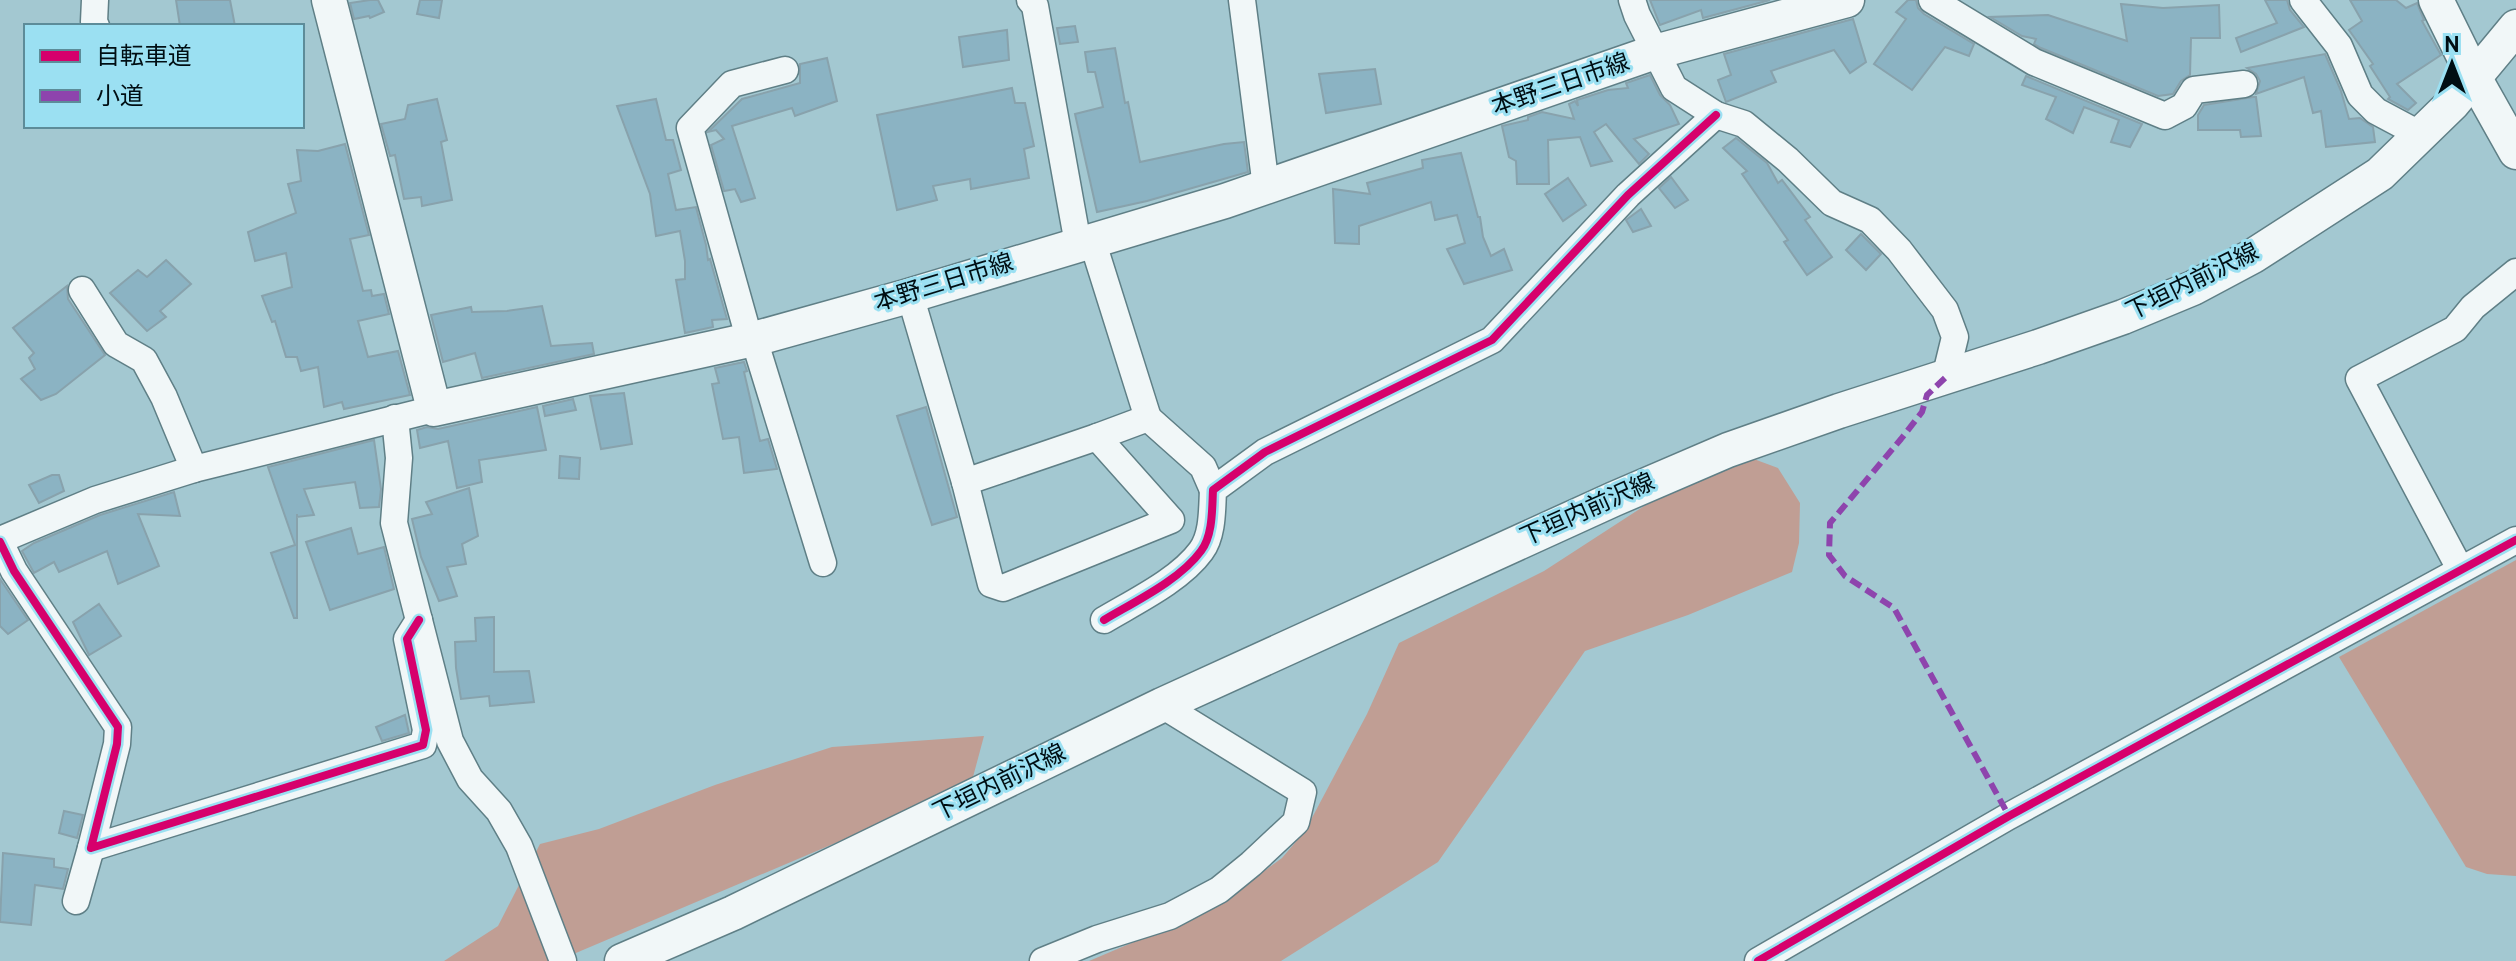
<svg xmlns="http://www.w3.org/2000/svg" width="2516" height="961" font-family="Overpass,'Noto Sans JP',sans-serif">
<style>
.green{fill:#c09e94}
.building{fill:#8bb3c3;stroke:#88a2ac;stroke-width:2}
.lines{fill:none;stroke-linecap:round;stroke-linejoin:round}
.minor-casing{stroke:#5f7f86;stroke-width:29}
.major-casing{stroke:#5f7f86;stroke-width:37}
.minor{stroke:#f1f7f8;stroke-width:26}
.major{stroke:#f1f7f8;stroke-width:34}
.quiet{stroke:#8e44ad;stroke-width:6;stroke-dasharray:12 6;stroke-linecap:butt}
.cycleway-casing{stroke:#9be0f2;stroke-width:13}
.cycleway{stroke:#d6006c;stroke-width:8}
.labels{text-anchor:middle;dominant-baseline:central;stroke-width:6;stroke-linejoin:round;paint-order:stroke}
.street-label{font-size:24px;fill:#000e13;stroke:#9be0f2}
</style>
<rect width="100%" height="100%" fill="#a3c8d1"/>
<g class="green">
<path d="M1743 455 1778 468 1800 503 1799 543 1792 572 1688 615 1585 651 1438 862 1281 961H1089L1214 908 1282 858 1305 831 1367 714 1399 643 1544 571 1655 499Z"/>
<path d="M2516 560V876L2487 874 2466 867 2339 657Z"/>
<path d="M984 736 973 777 852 836 557 961H444L498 926 540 844 599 829 715 785 832 747Z"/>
</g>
<g class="building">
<path d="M176 0H230L235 26H180Z"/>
<path d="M370 0H378L384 12 370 18 369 16 354 19 350 3Z"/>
<path d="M420 0H442L439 18 417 14Z"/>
<path d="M1650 0H1770L1703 18 1701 10 1660 25Z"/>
<path d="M1908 0H1916L1918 8 1924 14 1974 44 1969 56 1945 47 1912 90 1874 64 1906 19 1896 12Z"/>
<path d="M2265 0H2287L2290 10 2304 27 2241 52 2236 38 2277 23Z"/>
<path d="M2350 0H2396L2406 8 2417 3 2424 20 2422 21 2441 55 2397 84 2416 103 2408 110 2388 99 2390 97 2370 66 2373 64 2349 30 2362 21Z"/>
<path d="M2121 4 2163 8 2219 5 2220 38H2191L2190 75 2181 81 2173 94 2158 96 2041 48 2034 44 2036 39 2022 36 1990 17 2048 15 2127 41Z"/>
<path d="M1853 19 1866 62 1850 73 1834 50 1771 71 1776 82 1726 102 1718 80 1731 75 1724 54Z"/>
<path d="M1075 26 1078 42 1060 44 1057 28Z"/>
<path d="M1007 30 1009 60 963 67 959 37Z"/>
<path d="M1115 48 1125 103 1128 102 1140 162 1224 144 1244 142 1248 172 1147 201 1097 212 1075 114 1103 107 1095 72H1088L1085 52Z"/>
<path d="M2325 54 2341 91 2349 119 2360 118 2373 127 2375 142 2326 147 2321 111 2313 113 2304 77 2256 94 2260 81 2256 74 2247 68Z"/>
<path d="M827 58 837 101 795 116 792 108 732 126 755 198 741 202 735 189 724 191 711 145 724 139 716 130 708 132 742 99 800 83V64Z"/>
<path d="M1375 69 1381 104 1326 113 1319 74Z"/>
<path d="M1650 75 1660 95 1670 105 1679 124 1634 139 1649 154 1639 164 1606 124 1594 132 1612 161 1591 166 1580 137 1548 140 1549 184H1517L1516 161 1509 157 1502 126 1528 120V117L1542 112 1574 119 1569 104 1575 101 1578 106 1577 100 1608 90 1628 88 1626 83Z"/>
<path d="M2026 76 2142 124 2130 147 2111 142 2119 120 2084 107 2073 133 2046 119 2056 97 2022 85Z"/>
<path d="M1012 88 1015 103H1025L1034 146 1024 149 1029 178 971 189 970 179 933 186 937 200 897 210 877 115Z"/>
<path d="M2253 97H2256L2261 136 2241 137 2240 130H2198V115L2204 105Z"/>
<path d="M437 99 447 140 441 142 452 200 422 206 421 197 404 199 395 155 390 156 381 124 405 119 408 105Z"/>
<path d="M656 99 666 140H673L681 170 668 174 676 210 696 207 706 245 708 260 710 259 727 319 712 320 713 327 685 333 676 280 685 279V261L680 231 656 236 650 194 617 106Z"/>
<path d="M1736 138 1767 163 1778 183 1782 180 1810 217 1805 220 1832 257 1807 275 1784 242 1788 240 1742 174 1747 171 1723 148Z"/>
<path d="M345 144 369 235 350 239 363 291 371 290 372 296 384 294 389 314 358 321 368 357 398 351 410 395 344 409 342 402 324 407 318 367 301 371 297 357H286L275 321 272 322 262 296 292 287 286 253 255 261 248 232 296 213 288 184 301 181 297 150 318 151Z"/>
<path d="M1461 153 1478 217H1480L1483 237 1491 256 1504 249 1512 270 1464 284 1447 249 1465 243 1457 215 1435 220 1431 202 1359 226V244L1335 243 1333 189 1370 194 1367 183 1423 168 1422 160Z"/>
<path d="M1671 177 1688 200 1675 208 1659 188Z"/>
<path d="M1568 178 1586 205 1563 221 1545 194Z"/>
<path d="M1641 209 1651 226 1633 232 1626 220Z"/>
<path d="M1861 234 1881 254 1866 270 1846 250Z"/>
<path d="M166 260 191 284 160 311 166 317 147 331 110 293 138 270 147 277Z"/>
<path d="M67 286 68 299 105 355 56 394 41 400 21 379 35 369 29 358 34 353 13 328Z"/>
<path d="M542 306 551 346 592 343 594 354 482 378 475 353 443 362 431 315 471 307 472 312 507 311Z"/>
<path d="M744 362 747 371 744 372 760 441 768 439 777 469 744 473 739 437 723 439 712 384 719 383 715 368Z"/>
<path d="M624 393 632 444 601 449 590 396Z"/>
<path d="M573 399 576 410 545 416 543 406Z"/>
<path d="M537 407 546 450 479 460 482 482 457 488 448 441 420 448 417 430 427 427 438 429Z"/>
<path d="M926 407 957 517 932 525 897 416Z"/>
<path d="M374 440 381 489 379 507 360 508 355 482 304 489 314 515 297 517V514V618H294L271 553 295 545 268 467Z"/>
<path d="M560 456 580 458 579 479 559 478Z"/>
<path d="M52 475H59L64 491 39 503 29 485Z"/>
<path d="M469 488 478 536 462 544 466 564 447 567 457 596 439 601 421 557 412 519 432 514 426 502Z"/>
<path d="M174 492 180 516 138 514 159 566 118 584 107 551 59 572 54 562 34 573 22 551 34 543 100 515Z"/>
<path d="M351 528 358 554 384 547 394 589 330 610 306 542Z"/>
<path d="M0 579 28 620 8 634 0 626Z"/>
<path d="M99 604 121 636 89 655 73 622Z"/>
<path d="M494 617V672L529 671 534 702 490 706 489 696 461 699 456 668 455 642 476 641 475 618Z"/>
<path d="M405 715 409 733 382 741 376 727Z"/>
<path d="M64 811 83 815 77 838 59 833Z"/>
<path d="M3 853 54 859V867L68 869 63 889 35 885 31 925 0 922Z"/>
</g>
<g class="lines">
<defs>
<g id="minor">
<path d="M95 0 94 22 96 26"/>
<path d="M1030 0 1035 6 1078 244"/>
<path d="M1242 0 1266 187"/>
<path d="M1632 0 1637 15 1674 88 1716 115 1744 124 1788 160 1832 203 1870 220 1899 250 1945 310 1955 337 1945 378"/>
<path d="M1932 0 2034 62 2165 116 2184 106 2194 90 2244 84"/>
<path d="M2303 0 2339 46 2360 95 2376 111 2421 135"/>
<path d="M785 70 732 84 690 128 746 327 754 339 823 563"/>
<path d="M1092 240 1148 418"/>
<path d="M82 290 116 344 144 360 164 397 194 469"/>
<path d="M910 295 965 482"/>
<path d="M395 418 399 458 394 523 450 741 470 779 499 811 519 846 563 961"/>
<path d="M1097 437 1171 520 1003 588 991 584 965 482Z"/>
<path d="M1097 437 1148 418 1203 467 1213 490"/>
<path d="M0 540 95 500 194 469 434 409"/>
<path d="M0 542 14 571 118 727 117 744 91 848 423 745 426 730 407 639 419 620"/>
<path d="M2460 569 2359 379 2455 329 2473 307 2516 272"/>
<path d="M1104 620C1134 602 1180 580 1201 551 1213 535 1212 509 1213 490L1265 452 1492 340 1628 195 1716 115"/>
<path d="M76 901 91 848"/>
<path d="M1043 961 1097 939 1170 916 1219 890 1251 864 1296 822 1303 792 1162 705"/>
<path d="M1758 961 2009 816 2516 540"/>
</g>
<g id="major">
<path d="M329 0 434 409 754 339 905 297 1225 201 1655 52 1847 0"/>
<path d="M2436 0 2475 79 2516 152"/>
<path d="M622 961 733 913 1162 705 1614 499 1728 450 1839 411 2038 347 2123 317 2193 288 2253 256 2380 174 2453 103 2516 27"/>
</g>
</defs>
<use href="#minor" class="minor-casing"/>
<use href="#major" class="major-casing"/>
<use href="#minor" class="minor"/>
<use href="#major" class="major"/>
<path class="quiet" d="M1945 378 1927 395 1922 412 1901 439 1830 523 1829 555 1845 576 1894 608 2009 816"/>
<defs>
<g id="cycleway">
<path d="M0 542 14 571 118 727 117 744 91 848 423 745 426 730 407 639 419 620"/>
<path d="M1104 620C1134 602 1180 580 1201 551 1213 535 1212 509 1213 490L1265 452 1492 340 1628 195 1716 115"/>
<path d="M1758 961 2009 816 2516 540"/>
</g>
</defs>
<use href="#cycleway" class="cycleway-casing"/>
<use href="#cycleway" class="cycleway"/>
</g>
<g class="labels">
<g class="street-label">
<text transform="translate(1561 86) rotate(-19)">本野三日市線</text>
<text transform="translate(2193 283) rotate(-26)">下垣内前沢線</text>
<text transform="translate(944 284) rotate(-17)">本野三日市線</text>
<text transform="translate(1588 511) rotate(-24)">下垣内前沢線</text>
<text transform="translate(1000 784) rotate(-26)">下垣内前沢線</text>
</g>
</g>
<rect x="24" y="24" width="280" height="104" fill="#9be0f2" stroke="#5d8c99" stroke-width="2"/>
<rect x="40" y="50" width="40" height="12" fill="#d6006c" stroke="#5d8c99" stroke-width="2"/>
<text x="96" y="64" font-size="24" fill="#000e13">自転車道</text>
<rect x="40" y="90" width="40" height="12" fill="#8e44ad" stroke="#5d8c99" stroke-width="2"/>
<text x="96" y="104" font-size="24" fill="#000e13">小道</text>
<g transform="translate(2452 64)" stroke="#9be0f2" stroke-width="6" paint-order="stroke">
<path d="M0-6L14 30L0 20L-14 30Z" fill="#000e13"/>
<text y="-12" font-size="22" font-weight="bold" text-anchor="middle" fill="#000e13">N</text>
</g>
</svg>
